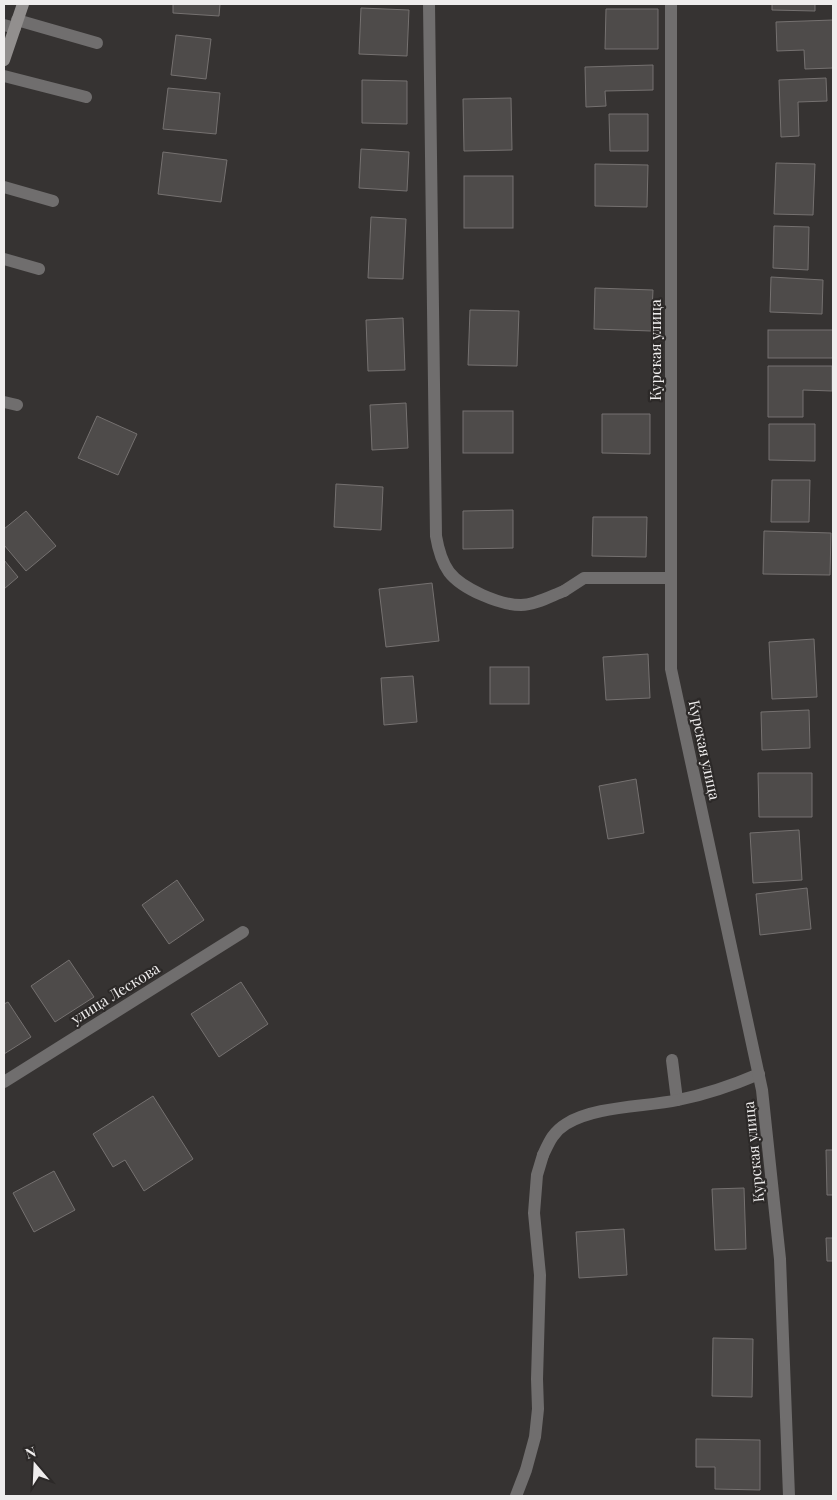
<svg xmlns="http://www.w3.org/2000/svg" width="837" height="1500" font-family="'Playfair Display',serif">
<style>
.building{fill:#4e4b4a;stroke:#757170}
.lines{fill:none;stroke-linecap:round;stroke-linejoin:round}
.lane{stroke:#706e6e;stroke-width:12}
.street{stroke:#706e6e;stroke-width:12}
.secondary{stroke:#928f8e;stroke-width:12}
.labels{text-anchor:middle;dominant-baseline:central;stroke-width:4.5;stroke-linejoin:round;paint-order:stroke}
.street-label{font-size:15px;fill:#efeded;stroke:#2c2928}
</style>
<rect width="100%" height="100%" fill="#363332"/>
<g class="building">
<path d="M173 4H220L219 16 173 13Z"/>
<path d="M772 4H815V11L772 10Z"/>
<path d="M361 8 409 10 407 56 359 54Z"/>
<path d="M606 9H658V49H605Z"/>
<path d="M833 20V68L805 69 804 50 777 51 776 22Z"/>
<path d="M176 35 211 39 206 79 171 75Z"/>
<path d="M653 65V90L605 91 606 106 586 107 585 67Z"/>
<path d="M826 78 827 101 798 102 799 136 781 137 779 80Z"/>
<path d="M362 80 407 81V124L362 123Z"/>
<path d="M168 88 220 93 216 134 163 129Z"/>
<path d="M511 98 512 150 464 151 463 99Z"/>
<path d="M609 114H648V151H610Z"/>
<path d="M361 149 409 152 407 191 359 188Z"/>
<path d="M163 152 227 160 221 202 158 194Z"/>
<path d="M776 163 815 164 813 215 774 214Z"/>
<path d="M595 164 648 165 647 207 595 206Z"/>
<rect x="464" y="176" width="49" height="52"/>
<path d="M371 217 406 219 403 279 368 278Z"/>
<path d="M774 226 809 227 808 270 773 268Z"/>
<path d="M771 277 823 280 822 314 770 312Z"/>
<path d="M595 288 653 290 651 331 594 329Z"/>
<path d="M470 310 519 311 517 366 468 365Z"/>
<path d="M403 318 405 370 368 371 366 320Z"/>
<rect x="768" y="330" width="65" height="28"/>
<path d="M768 366H832V391L803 390V417H768Z"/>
<path d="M406 403 408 448 372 450 370 405Z"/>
<rect x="463" y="411" width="50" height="42"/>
<path d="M602 414H650V454L602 453Z"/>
<path d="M97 416 137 434 118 475 78 458Z"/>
<path d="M769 424H815V461L769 460Z"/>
<path d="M772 480H810L809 522H771Z"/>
<path d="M336 484 383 487 381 530 334 527Z"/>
<path d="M513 510V548L463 549V511Z"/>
<path d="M26 511 56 546 26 571 4 545V529Z"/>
<path d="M593 517H647L646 557 592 556Z"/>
<path d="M764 531 831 533 830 575 763 574Z"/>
<path d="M4 560 18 577 4 589Z"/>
<path d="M432 583 439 641 386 647 379 589Z"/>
<path d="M814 639 817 697 772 699 769 642Z"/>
<path d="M648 654 650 698 606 700 603 657Z"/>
<rect x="490" y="667" width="39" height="37"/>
<path d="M413 676 417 722 384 725 381 678Z"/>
<path d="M809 710 810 748 762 750 761 712Z"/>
<path d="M758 773H812V817H759Z"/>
<path d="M636 779 644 833 608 839 599 786Z"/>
<path d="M799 830 802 880 753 883 750 833Z"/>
<path d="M177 880 204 920 169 944 142 905Z"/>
<path d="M807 888 811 929 760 935 756 894Z"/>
<path d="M69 960 94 997 55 1022 31 986Z"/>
<path d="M241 982 268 1024 219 1057 191 1014Z"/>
<path d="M8 1002 31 1037 4 1054V1004Z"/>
<path d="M153 1096 193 1159 144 1191 125 1160 113 1167 93 1134Z"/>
<path d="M826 1150H833V1195H827Z"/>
<path d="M54 1171 75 1210 34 1232 13 1193Z"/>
<path d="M744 1188 746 1249 715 1250 712 1189Z"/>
<path d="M624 1229 627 1275 579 1278 576 1232Z"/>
<path d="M826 1238H833V1261H827Z"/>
<path d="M713 1338 753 1339 752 1397 712 1396Z"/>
<path d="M696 1439 760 1440V1490L715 1489V1467H696Z"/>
</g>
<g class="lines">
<g class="lane">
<path d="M17 20 97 43"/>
<path d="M4 25 15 28"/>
<path d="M4 76 86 97"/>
<path d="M4 187 53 201"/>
<path d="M4 259 39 269"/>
<path d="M4 402 17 405"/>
<path d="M564 591 584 578H671"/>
<path d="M672 1060 677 1100"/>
<path d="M543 1155C549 1142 553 1132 566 1124 594 1106 645 1107 678 1100 708 1094 731 1086 759 1074"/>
</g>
<g class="street">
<path d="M429 4 436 536C438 548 442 562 449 572 462 589 500 605 521 605 535 605 551 596 564 591"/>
<path d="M671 4V669L762 1090 780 1259 789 1496"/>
<path d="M4 1082 243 932"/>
<path d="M516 1496 526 1470 535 1437 538 1409 537 1379 540 1275 534 1213 537 1175 543 1155"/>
</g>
<path class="secondary" d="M4 60 23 4"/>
</g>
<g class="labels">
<g class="street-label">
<text transform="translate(655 350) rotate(-90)">Курская улица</text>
<text transform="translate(705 750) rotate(78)">Курская улица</text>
<text transform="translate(115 993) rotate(-32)">улица Лескова</text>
<text transform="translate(753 1152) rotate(-96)">Курская улица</text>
</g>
</g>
<rect width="837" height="1500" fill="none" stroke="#efeded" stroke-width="10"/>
<g transform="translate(35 1465) rotate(341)" stroke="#2c2928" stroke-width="4" paint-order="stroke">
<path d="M0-4L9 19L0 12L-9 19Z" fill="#efeded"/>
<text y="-8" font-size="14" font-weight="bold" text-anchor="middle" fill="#efeded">N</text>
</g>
</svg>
